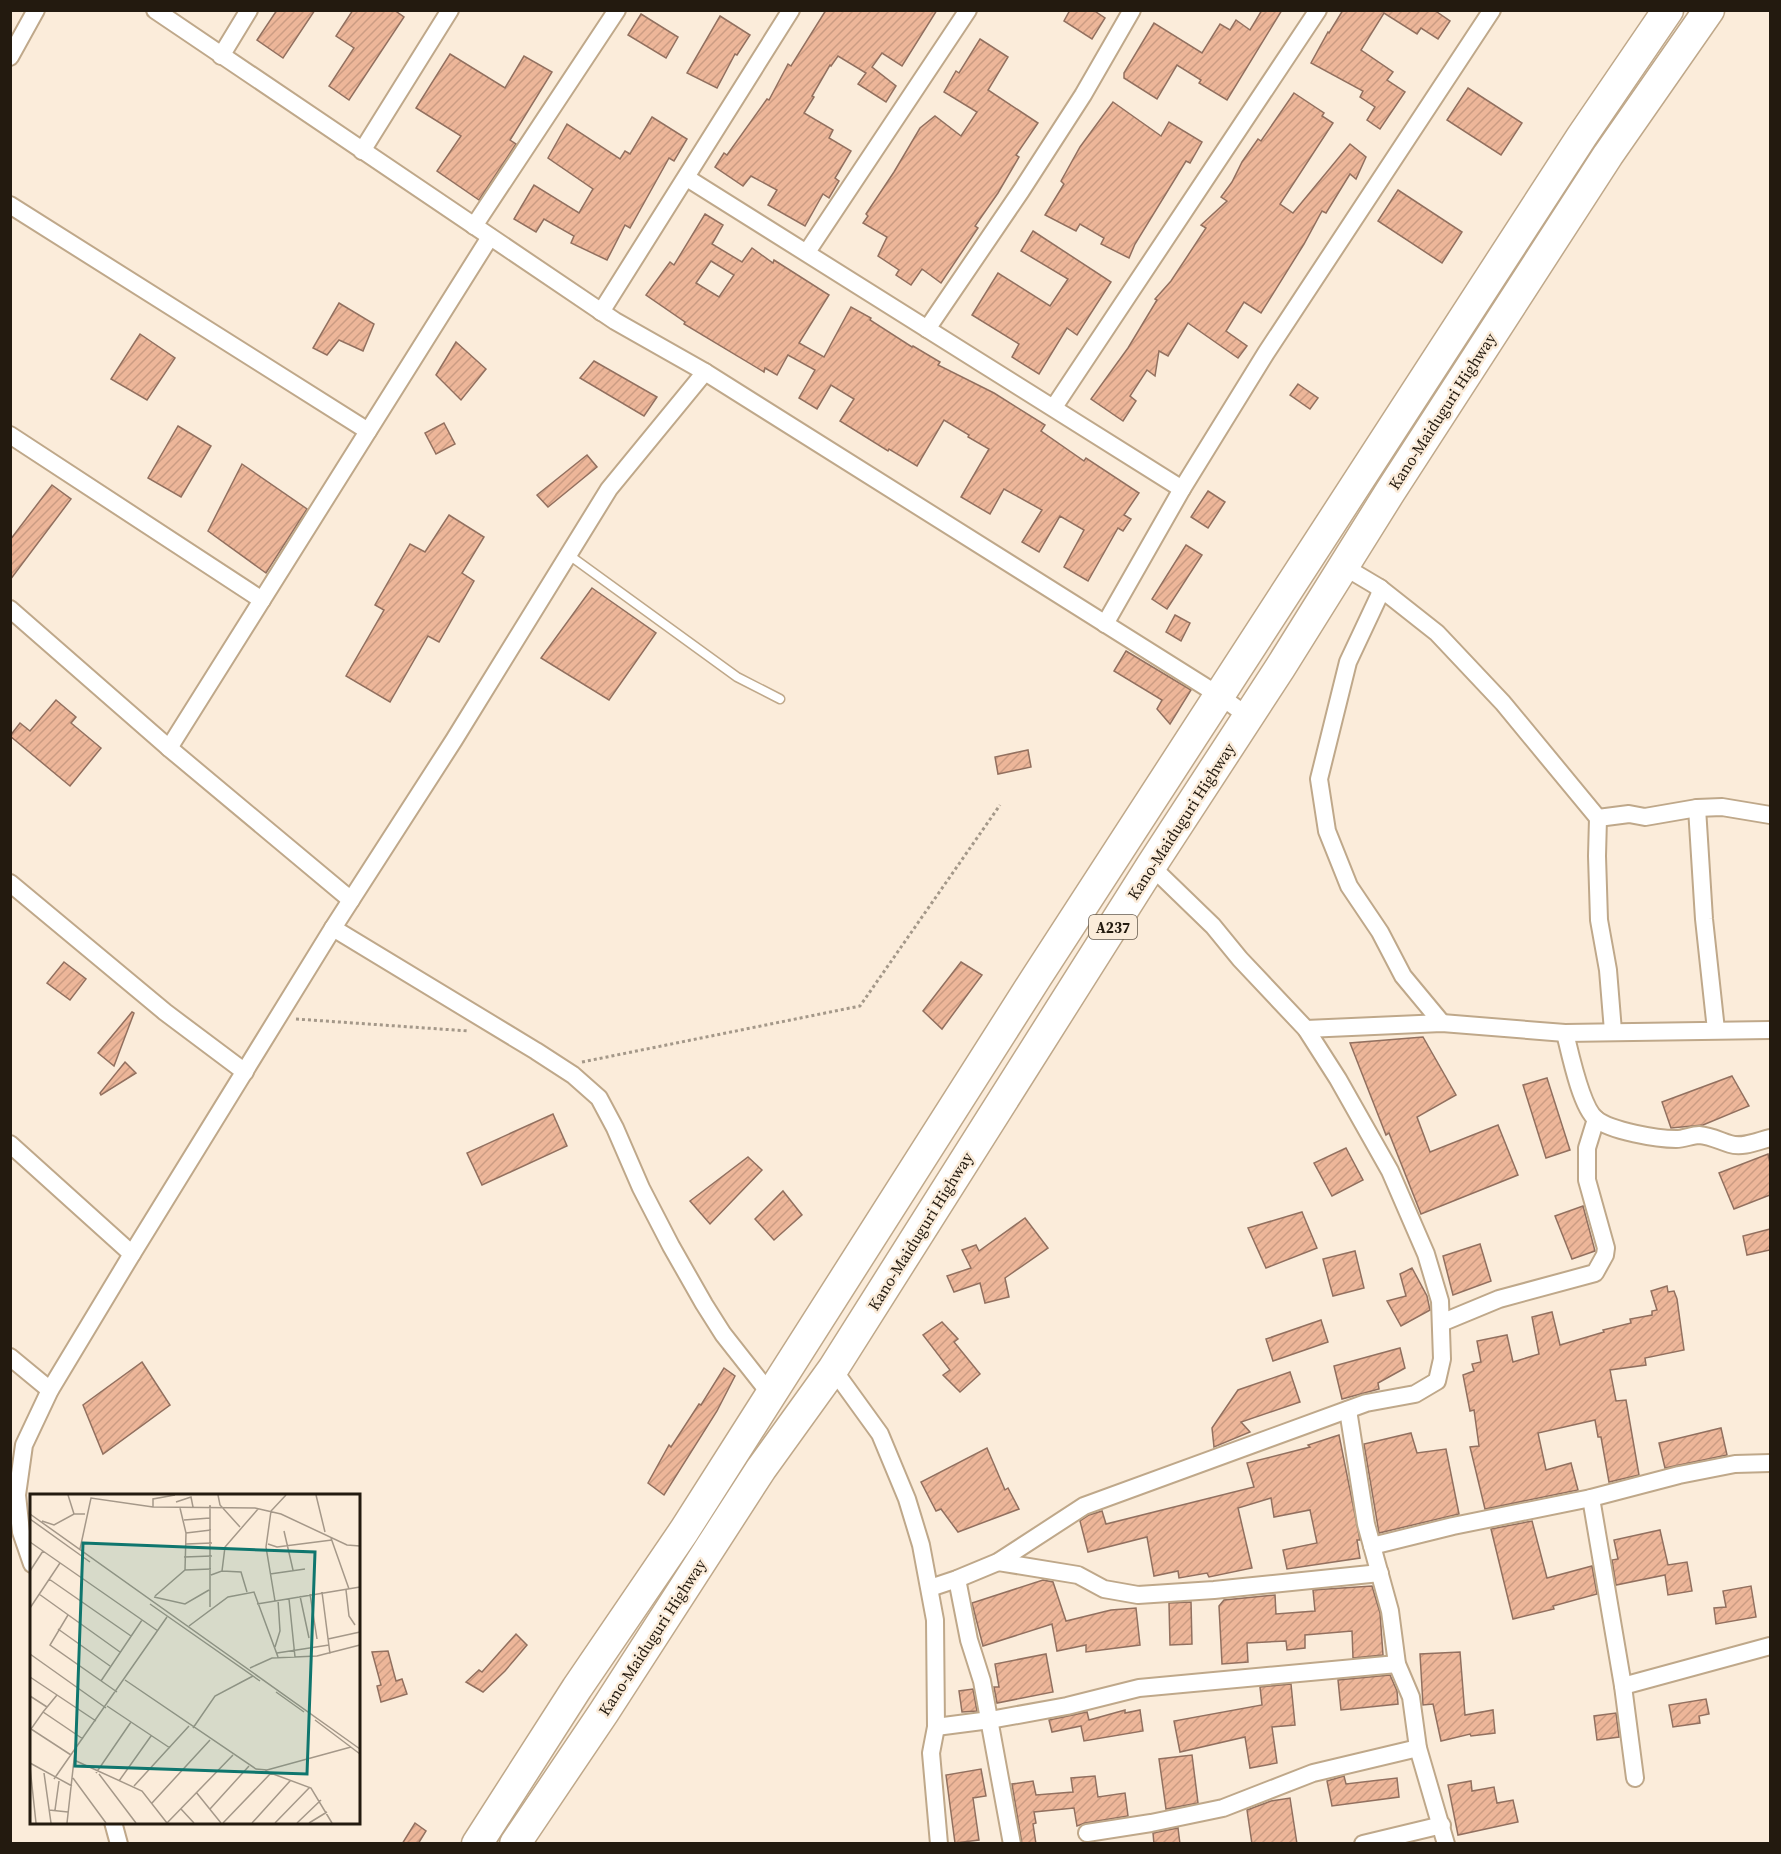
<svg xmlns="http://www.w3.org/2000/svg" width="1781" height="1854" font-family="'Source Serif 4',serif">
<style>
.building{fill:url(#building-hatch);stroke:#92705f;stroke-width:1.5;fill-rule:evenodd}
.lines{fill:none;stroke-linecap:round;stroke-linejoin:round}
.lane-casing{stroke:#bfa88a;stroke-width:11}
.street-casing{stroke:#bfa88a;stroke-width:20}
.highway-casing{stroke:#bfa88a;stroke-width:33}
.path{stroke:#a49889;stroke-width:3;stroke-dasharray:3 3;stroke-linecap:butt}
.lane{stroke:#fff;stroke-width:8}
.street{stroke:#fff;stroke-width:16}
.highway{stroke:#fff;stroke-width:30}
.labels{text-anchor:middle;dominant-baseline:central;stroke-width:5;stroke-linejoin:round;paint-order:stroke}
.shield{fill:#fbecda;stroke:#64594c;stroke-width:1.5}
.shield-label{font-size:15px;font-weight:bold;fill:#231a0f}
.street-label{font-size:16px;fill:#231a0f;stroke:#fbecda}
.inset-road{fill:none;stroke:#a59889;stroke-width:1.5}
.view{fill:#0f766e;fill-opacity:0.15;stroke:#0f766e;stroke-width:3}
.inset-edge{fill:none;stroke:#231a0f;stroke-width:3}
</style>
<defs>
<pattern id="building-hatch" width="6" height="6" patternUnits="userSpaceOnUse" patternTransform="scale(1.5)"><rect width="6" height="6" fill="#edb699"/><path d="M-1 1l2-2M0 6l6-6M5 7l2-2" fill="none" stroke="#cb9c83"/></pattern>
</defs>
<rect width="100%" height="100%" fill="#fbecda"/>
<g class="building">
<path d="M277 10H315L283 58 257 40Z"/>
<path d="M353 10H394L404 17 349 100 329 86 354 48 336 36Z"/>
<path d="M826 10H937L902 66 882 53 872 67 896 86 886 102 858 84 866 73 838 56 831 66 830 65 812 96 814 97 804 113 833 130 829 138 851 151 835 178 839 181 829 198 823 194 805 226 768 205 777 190 751 176 743 186 715 167 724 153 727 155 767 99 769 100 788 64 791 66Z"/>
<path d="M1070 10H1093L1105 18 1092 39 1064 21Z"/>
<path d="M1262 10H1282L1227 100 1199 83 1201 80 1177 65 1157 99 1124 78V73L1154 23 1202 53 1220 24 1230 30 1236 20 1250 30Z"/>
<path d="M1343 10H1434L1450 21 1438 39 1421 28 1417 34 1384 13 1361 50 1393 72 1387 80 1405 92 1380 129 1367 120 1375 107 1360 97 1363 91 1311 63 1328 32 1329 33Z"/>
<path d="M641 14 678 37 666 58 628 35Z"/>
<path d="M720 16 750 35 737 55 735 54 717 88 687 73Z"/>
<path d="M980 39 1008 57 988 90 1038 123 1016 155 1019 157 998 193 975 226 978 228 941 283 922 269 911 285 896 275 899 270 878 256 887 237 863 223 868 216 866 214 894 172 920 128 935 116 961 136 977 112 944 92 956 71 959 73Z"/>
<path d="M450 54 505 88 524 56 552 72 510 140 516 144 479 200 437 171 461 136 416 108Z"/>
<path d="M1468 88 1522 123 1501 155 1447 120Z"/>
<path d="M1294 93 1324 113 1322 116 1333 123 1280 204 1293 213 1350 144 1366 157 1356 179 1350 174 1326 213 1322 211 1304 244 1261 313 1244 302 1226 331 1247 346 1238 358 1188 323 1168 356 1159 351 1155 376 1147 370 1130 396 1136 401 1123 421 1091 399 1128 348 1157 300 1155 299 1171 281 1206 228 1201 225 1227 201 1221 197 1232 182 1242 162 1258 139 1261 141Z"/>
<path d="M1113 102 1161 136 1169 122 1202 142 1190 163 1186 161 1135 244 1129 258 1101 244 1104 238 1080 224 1076 231 1045 215 1064 184 1061 181 1080 147Z"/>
<path d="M652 117 687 139 674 161 669 158 630 228 625 225 607 260 571 243 574 236 544 219 536 232 514 219 534 185 579 213 593 189 548 158 567 124 620 159 625 151 630 154Z"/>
<path d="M1398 190 1462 232 1442 263 1378 221Z"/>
<path d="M705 214 723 225 712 244 742 262 752 248 773 263 774 260 829 295 799 343 824 357 851 307 871 318 870 320 912 347 913 346 940 362 938 365 994 393 1045 425 1041 431 1084 461 1086 458 1139 493 1124 515 1131 519 1123 531 1118 528 1088 581 1064 567 1084 530 1060 516 1039 552 1022 542 1042 510 1004 489 990 514 961 497 989 449 968 437 969 435 944 420 917 466 889 449 888 451 840 421 854 399 831 385 817 409 799 398 815 370 788 355 777 375 765 368 764 372 684 324 685 322 646 295 670 262 674 265ZM711 261 734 275 719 297 696 283Z"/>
<path d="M1033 231 1111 282 1077 335 1067 328 1039 374 1012 357 1019 344 972 315 998 273 1050 306 1068 279 1021 251Z"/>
<path d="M339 303 374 324 363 351 339 340 327 355 313 348Z"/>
<path d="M140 334 175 358 147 400 111 379Z"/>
<path d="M456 342 486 369 461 400 436 375Z"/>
<path d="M594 361 657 397 644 416 580 378Z"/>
<path d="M1298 384 1318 398 1310 409 1290 395Z"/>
<path d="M444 423 455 444 436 454 425 433Z"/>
<path d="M178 426 211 446 181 497 148 478Z"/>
<path d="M587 455 597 467 548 507 537 495Z"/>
<path d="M242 464 307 509 266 573 208 531Z"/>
<path d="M52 485 71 499 10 580V540Z"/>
<path d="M1208 491 1225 502 1208 528 1191 517Z"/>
<path d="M449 515 484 537 462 573 474 581 439 642 428 636 390 702 346 676 384 610 375 605 410 544 425 552Z"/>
<path d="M1186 545 1202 555 1167 609 1152 599Z"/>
<path d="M592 588 656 633 609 700 541 658Z"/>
<path d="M1175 615 1190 623 1181 641 1166 632Z"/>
<path d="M1126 651 1191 690 1170 724 1157 709 1162 700 1114 671Z"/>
<path d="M56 700 76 717 71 723 101 748 70 786 10 736 20 723 30 731Z"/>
<path d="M1028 750 1031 767 998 774 995 757Z"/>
<path d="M64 962 86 979 70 1000 47 983Z"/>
<path d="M961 962 982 975 942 1029 923 1011Z"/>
<path d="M132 1012 134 1013 114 1066 98 1053Z"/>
<path d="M1423 1037 1456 1095 1417 1117 1430 1152 1498 1125 1518 1175 1421 1214 1389 1133 1386 1135 1350 1043Z"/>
<path d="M125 1062 136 1073 101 1095 100 1093Z"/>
<path d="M1732 1076 1749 1106 1703 1125 1671 1128 1662 1102Z"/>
<path d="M1547 1078 1570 1150 1546 1158 1523 1085Z"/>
<path d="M553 1114 567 1146 482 1185 467 1153Z"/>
<path d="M1346 1148 1363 1180 1332 1196 1314 1163Z"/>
<path d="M1768 1154 1770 1163V1195L1734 1209 1719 1173Z"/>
<path d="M748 1157 762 1170 710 1224 690 1201Z"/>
<path d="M783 1191 802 1215 774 1240 755 1219Z"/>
<path d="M1583 1206 1595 1251 1572 1259 1555 1216Z"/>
<path d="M1302 1212 1317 1248 1266 1268 1248 1228Z"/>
<path d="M1025 1218 1048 1248 1005 1278 1009 1297 985 1303 980 1283 954 1292 947 1276 971 1268 962 1250 976 1245 979 1251Z"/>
<path d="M1770 1229V1250L1747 1255 1743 1236Z"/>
<path d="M1480 1244 1491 1281 1453 1295 1443 1256Z"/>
<path d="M1355 1251 1364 1288 1333 1296 1323 1259Z"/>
<path d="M1412 1268 1427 1296 1430 1310 1401 1326 1387 1301 1406 1296 1400 1274Z"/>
<path d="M1667 1286 1668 1292 1674 1291 1677 1299 1684 1350 1645 1358 1646 1365 1610 1370 1616 1401 1626 1400 1639 1475 1609 1482 1601 1437H1598L1595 1420 1538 1433 1546 1470 1571 1463 1578 1490 1485 1509 1470 1447 1479 1446 1474 1410 1470 1411 1463 1375 1474 1371 1472 1364 1481 1362 1477 1341 1507 1335 1513 1362 1539 1354 1532 1317 1552 1312 1560 1345 1604 1332 1603 1330 1631 1323 1630 1319 1652 1315V1311L1657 1310 1651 1291Z"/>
<path d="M1321 1320 1328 1342 1273 1361 1266 1339Z"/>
<path d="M942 1322 958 1339 954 1342 980 1374 960 1392 943 1375 950 1370 923 1335Z"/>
<path d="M1400 1348 1405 1368 1378 1383 1379 1389 1342 1399 1334 1366Z"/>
<path d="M142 1362 170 1405 103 1454 83 1405Z"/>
<path d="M724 1368 735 1376 717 1411 664 1495 648 1483 669 1445 671 1447 699 1404 701 1405Z"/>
<path d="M1290 1372 1300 1402 1241 1422 1250 1432 1214 1447 1212 1428 1238 1390Z"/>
<path d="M1721 1428 1727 1455 1665 1468 1659 1443Z"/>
<path d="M1411 1433 1417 1453 1446 1449 1459 1514 1379 1533 1364 1444Z"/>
<path d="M1339 1435 1360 1540H1357L1360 1558 1287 1569 1283 1550 1317 1543 1310 1510 1274 1517 1271 1498 1238 1508 1252 1568 1209 1577 1207 1573 1179 1578 1178 1571 1154 1576 1147 1537 1088 1552 1080 1521 1089 1515 1102 1511 1106 1524 1254 1487 1247 1463 1310 1447 1308 1445Z"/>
<path d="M987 1448 1005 1490 1008 1488 1019 1509 958 1532 941 1509 936 1511 921 1482Z"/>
<path d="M1532 1521 1547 1578 1592 1566 1597 1594 1553 1606 1554 1609 1513 1619 1491 1529Z"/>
<path d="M1660 1530 1668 1565 1687 1562 1692 1591 1668 1595 1665 1575 1616 1585 1612 1560 1618 1559 1614 1540Z"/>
<path d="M1043 1580 1053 1582 1066 1621 1111 1610 1136 1608 1140 1645 1086 1652V1645L1057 1651 1052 1624 983 1646 972 1603Z"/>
<path d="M1372 1586 1380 1613 1383 1655 1353 1658 1352 1631 1305 1635V1648L1287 1650 1286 1641 1247 1643 1248 1662 1222 1664 1219 1606 1224 1600 1275 1595 1276 1614 1315 1611 1313 1590Z"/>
<path d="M1751 1586 1756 1617 1716 1624 1714 1608 1726 1607 1723 1591Z"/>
<path d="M1191 1602 1192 1644 1170 1645 1169 1603Z"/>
<path d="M516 1634 527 1645 505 1671 483 1692 466 1682 479 1670 482 1672Z"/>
<path d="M388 1651 396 1681 402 1679 407 1694 381 1702 377 1686 381 1685 372 1652Z"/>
<path d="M1460 1652 1465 1715 1493 1710 1495 1733 1471 1736 1470 1734 1441 1741 1433 1704 1423 1705 1420 1654Z"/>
<path d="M1046 1654 1053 1692 997 1703 994 1687H999L995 1664Z"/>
<path d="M1390 1675 1397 1691 1398 1704 1341 1710 1338 1680Z"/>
<path d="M1291 1684 1295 1725 1272 1727 1277 1763 1250 1768 1245 1737 1180 1752 1174 1721 1262 1705 1260 1687Z"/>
<path d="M973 1689 977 1711 962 1712 959 1691Z"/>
<path d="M1706 1699 1709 1714 1699 1716 1700 1723 1673 1727 1669 1705Z"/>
<path d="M1125 1710V1713L1140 1710 1143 1731 1084 1741 1081 1726 1052 1732 1049 1720 1087 1712 1089 1720Z"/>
<path d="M1616 1713 1619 1737 1597 1740 1594 1716Z"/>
<path d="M1192 1755 1198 1803 1166 1809 1159 1759Z"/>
<path d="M981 1769 986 1796 973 1798 979 1840 955 1843 946 1775Z"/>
<path d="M1095 1776 1098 1797 1125 1793 1128 1816 1085 1823 1077 1826 1074 1808 1034 1812 1036 1823 1033 1824 1036 1844H1022L1012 1784 1033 1781 1036 1795 1073 1792 1071 1778Z"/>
<path d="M1344 1776 1346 1784 1397 1778 1399 1797 1332 1806 1327 1781Z"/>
<path d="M1471 1781 1472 1791 1494 1787 1497 1803 1513 1800 1518 1822 1458 1835 1448 1785Z"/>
<path d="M1290 1798 1297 1844H1252L1247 1810 1271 1801Z"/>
<path d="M415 1823 426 1831 418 1844H402Z"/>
<path d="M1178 1828 1180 1844H1154L1153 1833Z"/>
</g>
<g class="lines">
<defs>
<path id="lane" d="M569 555 737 677 780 699"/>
<g id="street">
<path d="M155 10 615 321 705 372 1220 696 1249 717"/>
<path d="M221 56 249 10"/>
<path d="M10 57 36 10"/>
<path d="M362 151 450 10"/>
<path d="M687 178 1182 489"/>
<path d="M10 205 368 431"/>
<path d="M474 226 617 10"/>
<path d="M807 252 968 10"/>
<path d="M601 312 791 10"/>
<path d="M927 329 1021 191 1083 95 1132 10"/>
<path d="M1054 407 1318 10"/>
<path d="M10 435 262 600"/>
<path d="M1343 566 1380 588 1379 596 1348 662 1319 779 1327 831 1349 886 1380 932 1403 976 1442 1023"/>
<path d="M1380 588 1437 633 1503 703 1598 818 1597 856 1599 920 1608 970 1613 1031"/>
<path d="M10 609 169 748 351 900"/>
<path d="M1105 624 1182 489 1266 353 1492 10"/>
<path d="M169 748 490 237"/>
<path d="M1697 808 1704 919 1716 1030"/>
<path d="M1598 818 1629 814 1645 817 1697 808 1722 807 1770 815"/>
<path d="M10 883 165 1012 245 1072"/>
<path d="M333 928 536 1051 573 1075 599 1098 615 1128 641 1188 671 1246 704 1304 723 1334 771 1395"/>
<path d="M1306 1029 1442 1023 1565 1033 1770 1030"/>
<path d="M1565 1033C1570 1053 1581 1107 1596 1119 1611 1131 1657 1139 1676 1139 1684 1139 1692 1135 1699 1135 1711 1136 1720 1141 1730 1144 1743 1148 1758 1141 1770 1138"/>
<path d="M10 1144 132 1254"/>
<path d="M1441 1323 1499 1299 1595 1273 1605 1255 1606 1248 1587 1180V1148L1596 1119"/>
<path d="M10 1357 50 1390"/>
<path d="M833 1369 880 1434 907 1499 921 1545 935 1620 936 1727 931 1753 939 1844"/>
<path d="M1348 1410 1366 1524 1390 1611 1397 1664 1411 1697 1418 1748 1446 1844"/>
<path d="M1591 1498 1623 1686 1635 1778"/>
<path d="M1372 1546 1453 1526 1591 1498 1679 1475 1735 1464 1770 1463"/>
<path d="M998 1562 1078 1575 1104 1589 1138 1595 1214 1590 1380 1573"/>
<path d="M32 1564 21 1532 17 1495 24 1445 50 1390 132 1254 333 928 454 740 609 489 705 372"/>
<path d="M957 1579 969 1640 982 1681 1012 1844"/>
<path d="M930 1588 957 1579 998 1562 1084 1506 1366 1403 1415 1394 1437 1381 1442 1359 1440 1301 1426 1254 1390 1171 1338 1079 1306 1029 1240 959 1213 926 1151 866"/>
<path d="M1623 1686 1770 1646"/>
<path d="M936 1727 990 1720 1067 1706 1139 1688 1397 1664"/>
<path d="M113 1822 119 1844"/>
<path d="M1087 1833 1151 1823 1223 1808 1313 1773 1418 1748"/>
<path d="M1363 1844 1442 1825"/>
</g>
<g id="highway">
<path d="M477 1844 577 1688 684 1531 1036 978 1582 136 1668 10"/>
<path d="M515 1844 604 1712 761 1469 833 1369 1151 866 1280 668 1390 492 1608 155 1709 10"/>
</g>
</defs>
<use href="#lane" class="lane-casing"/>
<use href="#street" class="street-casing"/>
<use href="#highway" class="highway-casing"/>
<g class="path">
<path d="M296 1019 469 1031"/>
<path d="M582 1062 860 1006 1000 805"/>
</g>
<use href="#lane" class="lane"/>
<use href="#street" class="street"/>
<use href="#highway" class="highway"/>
</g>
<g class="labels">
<rect class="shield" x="1089" y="915" width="48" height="24" rx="4.5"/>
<g class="shield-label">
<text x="1113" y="927">A237</text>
</g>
<g class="street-label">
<text transform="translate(1442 411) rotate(-57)">Kano-Maiduguri Highway</text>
<text transform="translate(1181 821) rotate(-57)">Kano-Maiduguri Highway</text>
<text transform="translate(920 1231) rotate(-58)">Kano-Maiduguri Highway</text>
<text transform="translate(652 1637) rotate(-57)">Kano-Maiduguri Highway</text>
</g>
</g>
<g transform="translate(30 1494)">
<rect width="330" height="330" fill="#fbecda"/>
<path class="inset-road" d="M38 1 44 20M188 1 190 11 210 33M286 1 295 38M146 8 161 3 163 13M123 13V5L145 1M150 14 156 39 155 76M0 20 330 255M0 25 60 68M154 26 180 24M12 27 24 31 44 20H55M254 37 263 76M156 39 181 36M301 44 319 95M0 48 128 137M156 50 182 49M238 50 247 53 302 46M50 55 61 4 123 13 225 14 251 20 317 51 330 52M154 63 182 62M0 77 13 57M192 77 211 78 217 98M240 80 275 75M181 81 192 77 195 53 228 15M19 85 101 142M316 96 319 122 325 131M292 98 300 160M9 100 90 158M280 100 287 145M125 102 155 76 181 75M270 102 279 144M124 103 155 110 179 96M259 105 265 163M245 107 236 53 241 17 256 1M120 110 230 187M227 110 330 93M180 113V11M0 114 30 69M38 121 20 151 87 198M159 132 198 103 224 98 248 163M28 135 80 172M298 145 330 138M245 153 250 137 248 106M247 159 299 151M0 160 76 214M220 174 242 164 287 162 330 151M0 183 66 227M95 186 226 275 237 276 321 253M71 187 112 126M246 198 274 218M0 202 17 213M77 212 140 254M13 218 27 201M285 226 330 260M163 234 185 202 223 182M41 261 1 235 13 218 53 245M44 266 112 297 137 329M0 269 42 292M0 273 6 329M235 277 281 294 302 329M14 279 21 329M66 279 101 228M69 280 106 329M43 284 76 329M24 285 137 123M89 287 121 242M104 292 159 232M166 298 191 329M122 309 180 246M151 315 164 329M180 315 219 272M19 316 38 318M25 316 29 287M37 329 45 257M137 329 203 261M193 329 241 279M222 329 260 287M245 329 280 293M267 329 291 306M279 329 297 318"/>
<path class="view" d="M53 49 285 58 277 280 45 272Z"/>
<rect width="330" height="330" class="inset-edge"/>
</g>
<rect width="1781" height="1854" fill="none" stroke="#231a0f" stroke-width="24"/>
</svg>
